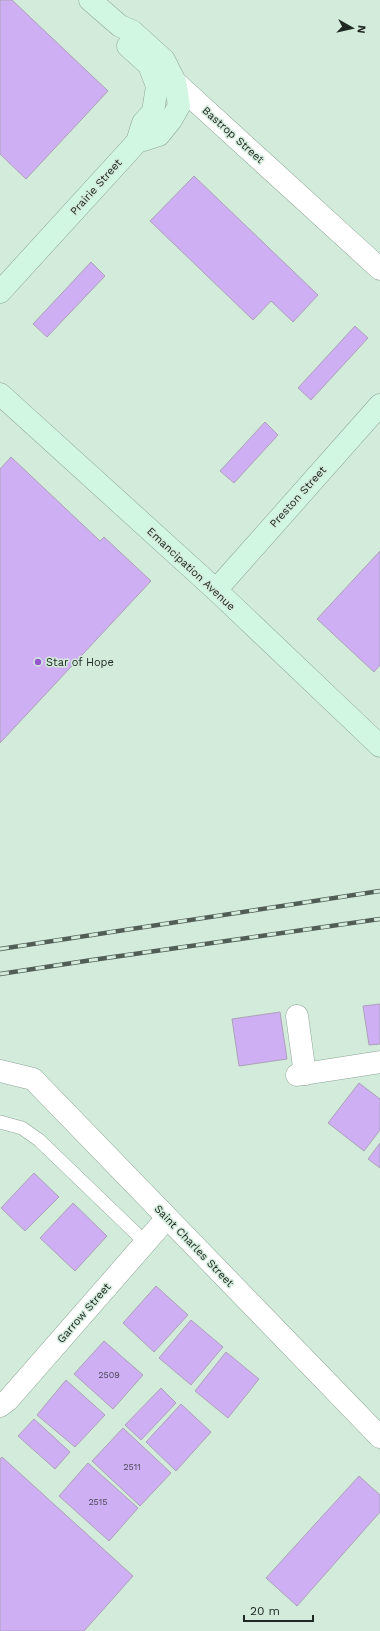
<svg xmlns="http://www.w3.org/2000/svg" width="380" height="1631" font-family="'Work Sans',sans-serif">
<style>
.building{fill:#cfaff4;stroke:#aba2b7}
.lines{fill:none;stroke-linecap:round;stroke-linejoin:round}
.lane-casing{stroke:#8ea496;stroke-width:14}
.street-casing{stroke:#8ea496;stroke-width:23}
.secondary-casing{stroke:#8ea496;stroke-width:23}
.lane{stroke:#fff;stroke-width:13}
.street{stroke:#fff;stroke-width:22}
.secondary{stroke:#d1f7e2;stroke-width:22}
.rail-casing{stroke:#515e56;stroke-width:4.5}
.rail{stroke:#d3ebdb;stroke-width:3;stroke-dasharray:9;stroke-linecap:butt}
.poi-dot{fill:#9356cc;stroke:#d3ebdb;stroke-width:1.5}
.labels{text-anchor:middle;dominant-baseline:central;stroke-width:3;stroke-linejoin:round;paint-order:stroke}
.number-label{font-size:9px;fill:#4c4a57}
.street-label{font-size:11px;fill:#202823;stroke:#d3ebdb}
.poi-label{font-size:11px;fill:#202823;stroke:#d3ebdb;text-anchor:start}
</style>
<rect width="100%" height="100%" fill="#d3ebdb"/>
<g class="building">
<path d="M0 0H12L108 91 26 179 0 154Z"/>
<path d="M194 176 318 295 293 322 271 301 253 320 150 221Z"/>
<path d="M91 262 105 276 47 337 33 324Z"/>
<path d="M355 326 368 338 311 400 298 388Z"/>
<path d="M265 422 278 435 234 483 220 471Z"/>
<path d="M11 457 100 541 104 537 151 581 0 743V469Z"/>
<path d="M380 551V665L374 672 317 619Z"/>
<path d="M380 1004V1044L369 1045 363 1006Z"/>
<path d="M280 1012 287 1059 239 1066 232 1019Z"/>
<path d="M359 1083 380 1099V1130L364 1151 328 1123Z"/>
<path d="M380 1143V1168L368 1159Z"/>
<path d="M34 1173 59 1197 25 1231 1 1208Z"/>
<path d="M73 1203 107 1236 75 1271 40 1238Z"/>
<path d="M156 1286 188 1315 154 1352 123 1323Z"/>
<path d="M191 1320 223 1347 191 1385 159 1358Z"/>
<path d="M104 1341 143 1375 113 1409 74 1374Z"/>
<path d="M226 1352 259 1379 228 1418 195 1391Z"/>
<path d="M66 1380 105 1415 75 1447 37 1415Z"/>
<path d="M161 1388 176 1403 141 1440 125 1425Z"/>
<path d="M181 1404 211 1432 176 1471 146 1442Z"/>
<path d="M34 1419 70 1452 55 1469 18 1436Z"/>
<path d="M123 1428 171 1473 140 1506 92 1461Z"/>
<path d="M2 1457 133 1576 84 1631H0V1459Z"/>
<path d="M88 1463 138 1508 109 1541 59 1496Z"/>
<path d="M359 1476 380 1495V1512L297 1606 266 1578Z"/>
</g>
<g class="lines">
<defs>
<path id="lane" d="M0 1122 22 1128 39 1140 146 1243"/>
<g id="street">
<path d="M175 82 380 269"/>
<path d="M297 1016 305 1074"/>
<path d="M0 1071 33 1079 380 1437"/>
<path d="M297 1075 380 1062"/>
<path d="M0 1406 8 1400 167 1218"/>
</g>
<g id="secondary">
<path d="M128 46 149 65 157 86 153 112 143 123 137 142"/>
<path d="M0 292 137 142 159 135 171 120 179 106 175 82 164 60 132 31 120 26 90 0"/>
<path d="M0 394 216 590 380 746"/>
<path d="M216 590 380 405"/>
</g>
</defs>
<use href="#lane" class="lane-casing"/>
<use href="#street" class="street-casing"/>
<use href="#secondary" class="secondary-casing"/>
<use href="#lane" class="lane"/>
<use href="#street" class="street"/>
<use href="#secondary" class="secondary"/>
<defs>
<g id="rail">
<path d="M0 949 380 891"/>
<path d="M0 974 92 960 380 919"/>
</g>
</defs>
<use href="#rail" class="rail-casing"/>
<use href="#rail" class="rail"/>
</g>
<circle class="poi-dot" cx="38" cy="662" r="4"/>
<g class="labels">
<g class="number-label">
<text x="109" y="1375">2509</text>
<text x="132" y="1467">2511</text>
<text x="98" y="1502">2515</text>
</g>
<g class="street-label">
<text transform="translate(233 135) rotate(42)">Bastrop Street</text>
<text transform="translate(96 187) rotate(-48)">Prairie Street</text>
<text transform="translate(298 497) rotate(-48)">Preston Street</text>
<text transform="translate(191 569) rotate(43)">Emancipation Avenue</text>
<text transform="translate(194 1246) rotate(46)">Saint Charles Street</text>
<text transform="translate(84 1313) rotate(-49)">Garrow Street</text>
</g>
<g class="poi-label">
<text x="46" y="662">Star of Hope</text>
</g>
</g>
<g transform="translate(352 28) rotate(98)" stroke="#d3ebdb" stroke-width="3" paint-order="stroke">
<path d="M0-3L7 15L0 10L-7 15Z" fill="#202823"/>
<text y="-6" font-size="11" font-weight="bold" text-anchor="middle" fill="#202823">N</text>
</g>
<path d="M244 1615v6h69v-6" fill="none" stroke="#202823" stroke-width="2"/>
<text x="250" y="1615" font-size="12" fill="#202823" stroke="#d3ebdb" stroke-width="3" paint-order="stroke">20 m</text>
</svg>
